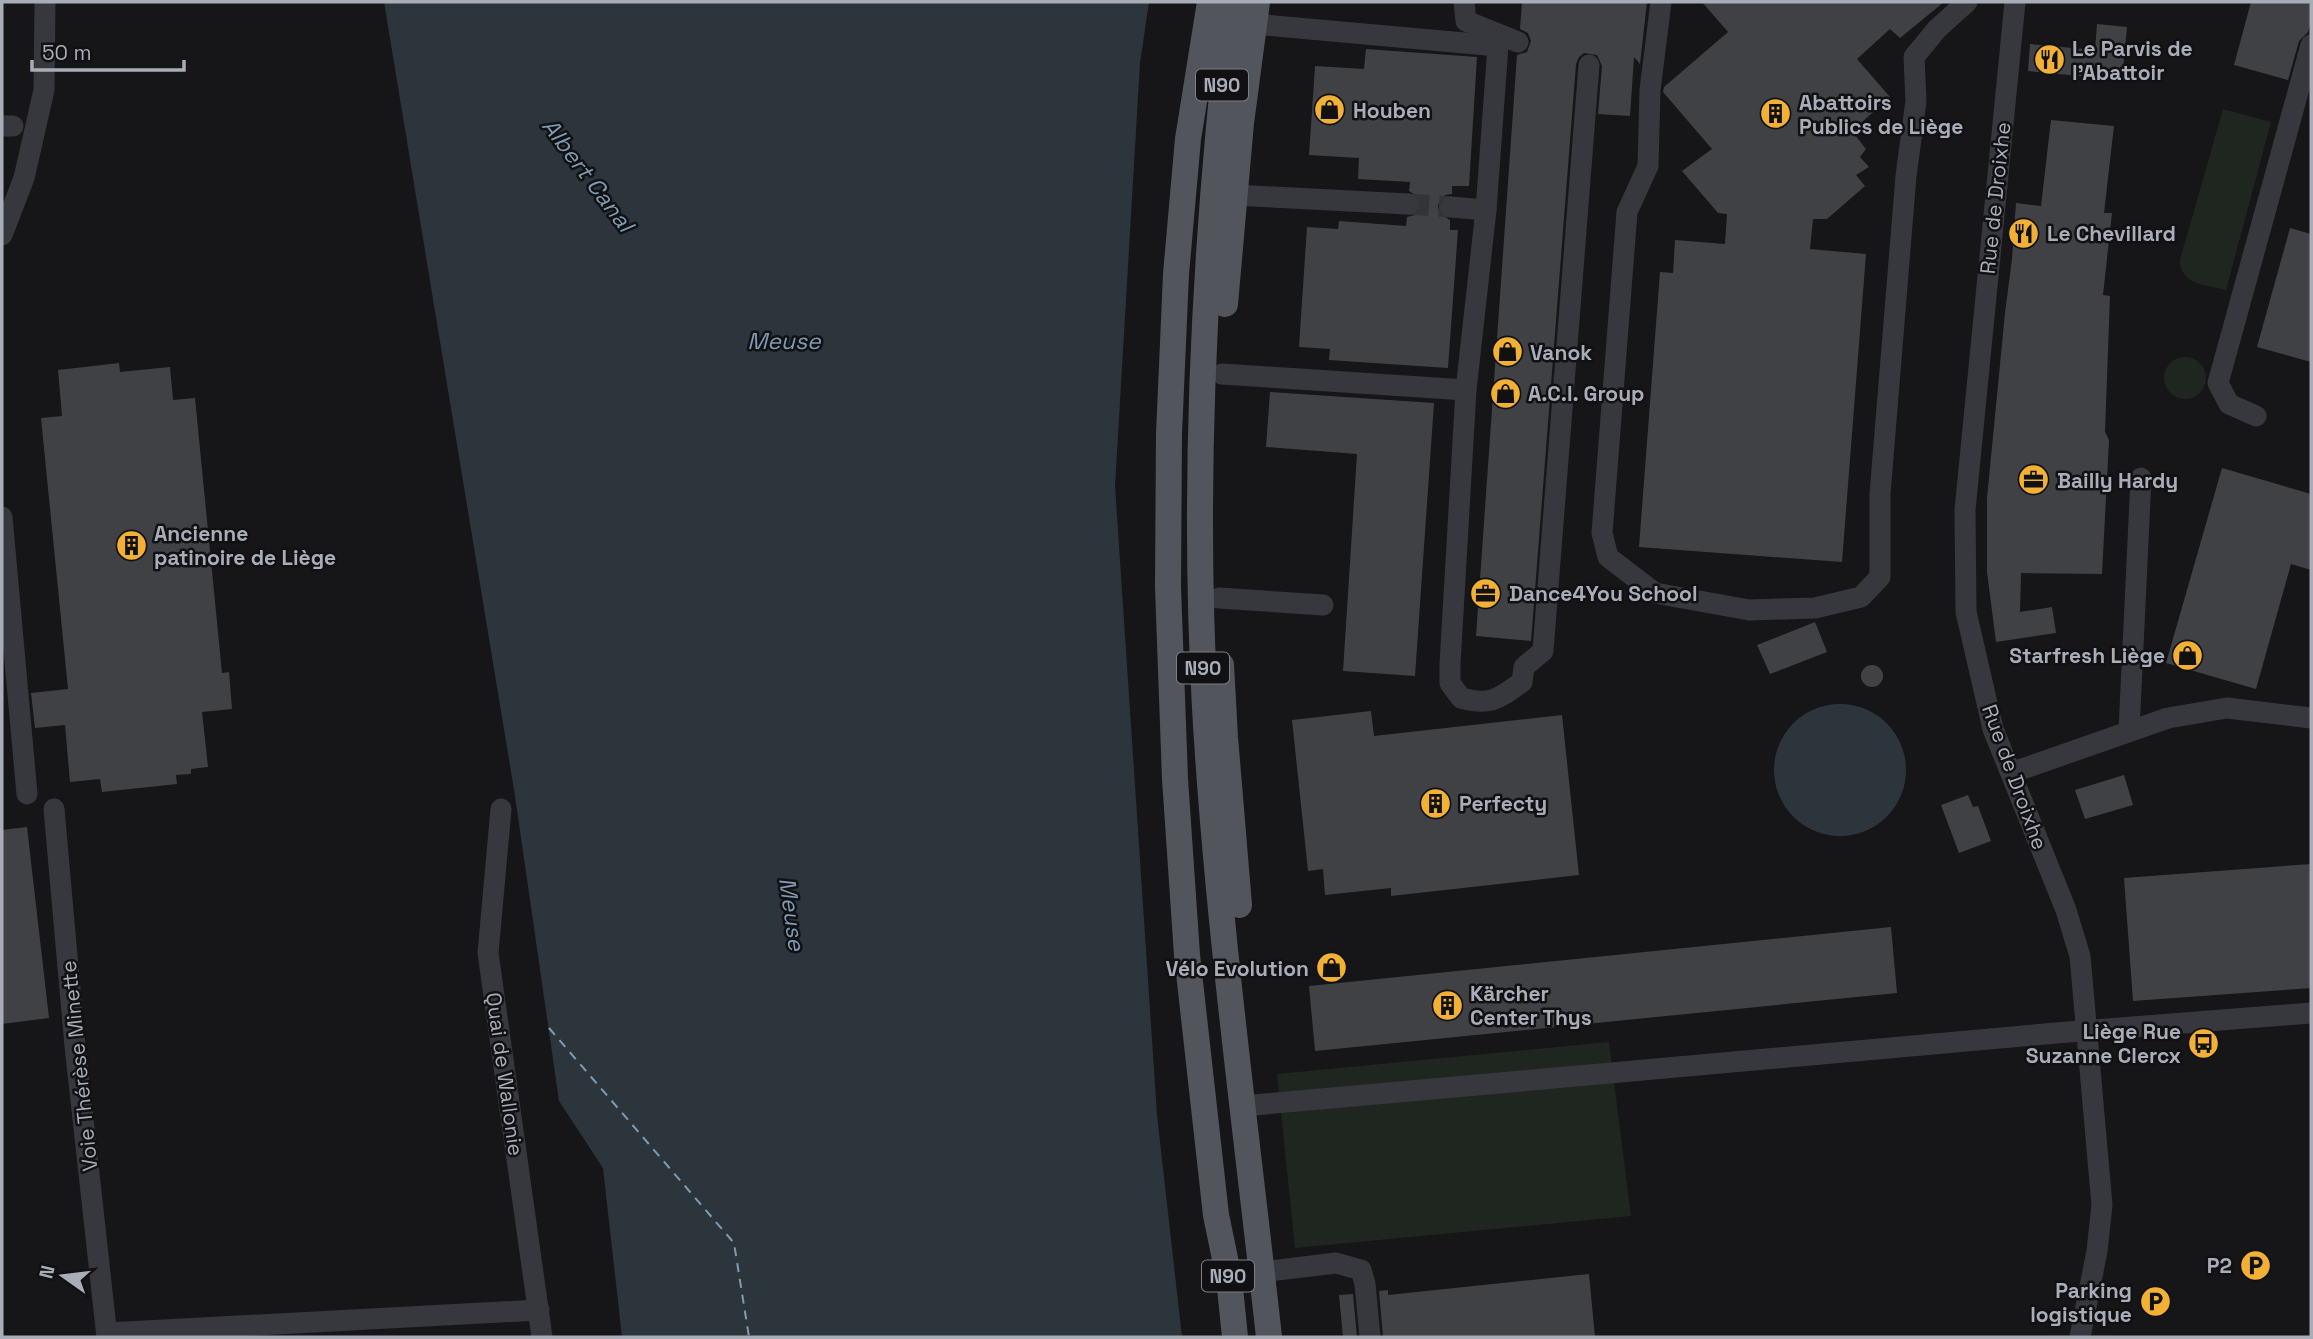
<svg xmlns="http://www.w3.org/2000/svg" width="2313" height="1339" font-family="'Space Grotesk',sans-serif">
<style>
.green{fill:#1e261f}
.water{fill:#2c353c}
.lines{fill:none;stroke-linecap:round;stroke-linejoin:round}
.ferry{stroke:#7f9bb3;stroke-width:2;stroke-dasharray:9 7;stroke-linecap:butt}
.building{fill:#404145}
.minor-tunnel{stroke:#333438;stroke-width:21;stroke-dasharray:21 10;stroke-linecap:butt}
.minor{stroke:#37383d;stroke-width:21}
.major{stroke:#53555c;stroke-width:26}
.labels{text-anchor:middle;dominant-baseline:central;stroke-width:5;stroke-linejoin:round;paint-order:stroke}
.shield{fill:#111113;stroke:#7b7e86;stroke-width:2}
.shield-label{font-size:19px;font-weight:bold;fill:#a8adb8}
.poi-label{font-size:21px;font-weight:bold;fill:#a8adb8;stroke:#111113;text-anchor:start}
.street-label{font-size:21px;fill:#a8adb8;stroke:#111113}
.water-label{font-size:23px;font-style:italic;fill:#7f9bb3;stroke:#111113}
</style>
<rect width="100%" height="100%" fill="#161618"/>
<g class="green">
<path d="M2223 109 2271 122 2226 290C2206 285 2180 285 2180 260Z"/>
<circle cx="2185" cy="378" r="21"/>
<path d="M1609 1042 1631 1216 1295 1248 1277 1074Z"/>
</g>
<g class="water">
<path d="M384 2H1149L1140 63 1115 486 1157 1115 1182 1337H622L603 1168 559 1101 515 796Z"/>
<circle cx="1840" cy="770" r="66"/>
</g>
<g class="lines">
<path class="ferry" d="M549 1028 734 1243 749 1337"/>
</g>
<g class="building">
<path d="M1522 2H1647L1640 64 1634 57 1630 116 1598 114 1602 66 1597 55 1584 53 1579 57 1576 64 1531 641 1476 636 1517 55 1527 52 1531 41 1528 33 1520 29Z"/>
<path d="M1702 2H1944L1900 38 1890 29 1857 59 1890 97 1852 131 1866 149 1860 157 1869 167 1856 175 1865 186 1827 219H1813L1810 249 1866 254 1842 562 1639 547 1660 272 1673 273 1675 240 1725 244 1727 214 1718 213 1682 171 1712 149 1663 92 1664 87 1728 32Z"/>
<path d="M2251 2H2311V22L2308 32 2299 41 2288 80 2234 65Z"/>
<path d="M2097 24 2127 27 2122 80 2028 71 2030 44 2095 50Z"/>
<path d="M1366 49 1477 57 1469 186H1452V194L1445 195 1438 205 1439 213 1450 220V230H1458L1448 368 1329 360 1330 349 1299 347 1307 227 1338 229 1339 221 1406 226 1407 217 1415 215 1421 205 1419 197 1409 191 1410 182 1358 179 1359 158 1309 155 1315 66 1364 69Z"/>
<path d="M2051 120 2114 126 2104 213H2112L2103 295 2110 296 2105 432 2109 440 2102 574 2021 573 2020 612 2052 607 2056 633 1996 642 1987 572V498L2005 313 2012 259 2016 203 2041 206Z"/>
<path d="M2290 228 2311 234V362L2257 347Z"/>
<path d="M119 363 120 372 170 367 173 400 195 398 222 673 229 672 232 709 202 712 208 767 191 769V774L176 775 177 784 102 792 100 779 70 782 65 725 35 728 31 693 68 689 41 418 62 416 58 370Z"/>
<path d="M1270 392 1434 403 1415 676 1343 671 1357 454 1266 447Z"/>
<path d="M2222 468 2311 494V570L2291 564 2256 689 2166 663Z"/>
<path d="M1815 622 1827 652 1770 674 1757 645Z"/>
<circle cx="1872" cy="676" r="11"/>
<path d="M1371 711 1374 736 1562 715 1579 875 1391 896V888L1325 895 1323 869 1308 871 1292 720Z"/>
<path d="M2124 775 2133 805 2085 819 2075 790Z"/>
<path d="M1968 795 1973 807 1978 806 1991 841 1959 853 1941 805Z"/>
<path d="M27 827 49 1018 2 1024V830Z"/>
<path d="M2311 864V988L2133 1001 2124 878Z"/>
<path d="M1891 927 1897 993 1315 1051 1309 986Z"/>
<path d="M1589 1274 1595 1337H1383L1379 1291 1388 1290V1295Z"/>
<path d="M1353 1294 1357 1337H1343L1339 1295Z"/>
</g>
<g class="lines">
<path class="minor-tunnel" d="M1408 204 1451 207"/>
<g class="minor">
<path d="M1464 2 1466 21 1518 42"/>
<path d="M1661 2 1650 90 1648 166 1627 212 1602 533 1608 557 1655 593 1749 610 1815 608 1861 597 1880 577V494L1906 176 1916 101 1914 57 1937 29 1967 2"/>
<path d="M2015 2 1965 510 1966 612 1993 729 2066 910 2080 956 2102 1205 2097 1251 2080 1337"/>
<path d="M1254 24 1498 46 1486 210 1466 390 1450 664V683L1461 698C1491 706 1498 699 1522 682L1524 667 1543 651 1589 65"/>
<path d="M2 126H13"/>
<path d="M1234 195 1408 204"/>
<path d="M1451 207 1486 210"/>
<path d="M2 235 24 178 44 90 45 2"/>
<path d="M1222 374 1466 390"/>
<path d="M2256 416 2229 404 2218 383 2311 45"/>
<path d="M2 517 27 794"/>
<path d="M1219 598 1323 605"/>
<path d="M2129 731 2141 478"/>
<path d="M2011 773 2168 718 2227 708 2311 718"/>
<path d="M54 809 75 1046 107 1337"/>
<path d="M501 809 488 953 542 1337"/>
<path d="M1243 1106 2056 1033 2311 1013"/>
<path d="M1262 1272 1336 1263 1361 1270 1365 1284 1370 1337"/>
<path d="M107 1333 539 1310"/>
</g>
<g class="major">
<path d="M1210 2 1188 139 1176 274 1169 434 1168 587 1175 779 1187 955 1216 1215 1229 1278 1235 1337"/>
<path d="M1232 2C1205 235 1192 473 1205 708 1217 918 1246 1128 1269 1337"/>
<path d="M1225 304 1241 123 1257 2"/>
<path d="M1221 665 1225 737 1239 905"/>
</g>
</g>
<defs>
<symbol id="restaurant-disc" viewBox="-11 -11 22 22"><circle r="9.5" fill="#f2b134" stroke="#111113"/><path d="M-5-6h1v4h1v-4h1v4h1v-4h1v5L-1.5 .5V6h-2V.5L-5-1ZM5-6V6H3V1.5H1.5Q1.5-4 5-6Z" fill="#111"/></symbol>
<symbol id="shop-disc" viewBox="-11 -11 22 22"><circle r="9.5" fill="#f2b134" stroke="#111113"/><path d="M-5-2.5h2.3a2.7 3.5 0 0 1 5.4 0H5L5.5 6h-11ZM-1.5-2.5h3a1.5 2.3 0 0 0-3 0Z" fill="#111"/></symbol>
<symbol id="building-disc" viewBox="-11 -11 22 22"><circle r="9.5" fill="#f2b134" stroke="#111113"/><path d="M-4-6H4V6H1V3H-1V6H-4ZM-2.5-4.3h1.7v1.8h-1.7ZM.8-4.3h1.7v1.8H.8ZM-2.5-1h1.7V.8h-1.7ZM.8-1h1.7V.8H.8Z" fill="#111"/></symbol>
<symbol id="office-disc" viewBox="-11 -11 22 22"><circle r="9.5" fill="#f2b134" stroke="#111113"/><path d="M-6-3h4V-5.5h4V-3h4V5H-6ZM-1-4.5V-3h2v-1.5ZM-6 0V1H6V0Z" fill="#111"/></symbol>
<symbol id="bus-disc" viewBox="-11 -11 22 22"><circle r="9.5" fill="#f2b134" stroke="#111113"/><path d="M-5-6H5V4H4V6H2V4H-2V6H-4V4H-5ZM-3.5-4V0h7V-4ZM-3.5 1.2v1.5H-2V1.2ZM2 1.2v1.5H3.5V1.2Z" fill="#111"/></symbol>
<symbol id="parking-disc" viewBox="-11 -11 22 22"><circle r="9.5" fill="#f2b134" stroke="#111113"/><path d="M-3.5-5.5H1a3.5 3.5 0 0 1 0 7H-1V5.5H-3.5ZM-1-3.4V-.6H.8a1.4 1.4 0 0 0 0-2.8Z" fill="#111"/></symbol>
</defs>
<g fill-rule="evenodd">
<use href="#restaurant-disc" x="2032" y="42" width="35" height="35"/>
<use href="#shop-disc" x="1312" y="92" width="35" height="35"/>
<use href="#building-disc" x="1758" y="96" width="35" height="35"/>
<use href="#restaurant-disc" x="2006" y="216" width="35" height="35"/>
<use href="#shop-disc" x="1490" y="334" width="35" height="35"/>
<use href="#shop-disc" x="1488" y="376" width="35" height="35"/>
<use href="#office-disc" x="2016" y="462" width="35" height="35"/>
<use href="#building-disc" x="114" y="528" width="35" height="35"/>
<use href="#office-disc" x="1468" y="576" width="35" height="35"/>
<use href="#shop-disc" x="2170" y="638" width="35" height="35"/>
<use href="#building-disc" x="1418" y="786" width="35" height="35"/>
<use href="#shop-disc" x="1314" y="950" width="35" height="35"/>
<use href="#building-disc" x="1430" y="988" width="35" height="35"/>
<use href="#bus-disc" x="2186" y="1026" width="35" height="35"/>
<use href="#parking-disc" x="2238" y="1248" width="35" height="35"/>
<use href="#parking-disc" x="2138" y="1284" width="35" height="35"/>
</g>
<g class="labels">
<g class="shield">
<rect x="1196" y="69.5" width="52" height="31" rx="5"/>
<rect x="1177" y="652.5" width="52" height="31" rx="5"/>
<rect x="1202" y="1260.5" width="52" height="31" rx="5"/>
</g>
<g class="shield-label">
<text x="1222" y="85">N90</text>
<text x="1203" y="668">N90</text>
<text x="1228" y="1276">N90</text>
</g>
<g class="poi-label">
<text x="2072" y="48">Le Parvis de<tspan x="2072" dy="24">l'Abattoir</tspan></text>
<text x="1799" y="102">Abattoirs<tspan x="1799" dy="24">Publics de Liège</tspan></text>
<text x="1353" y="110">Houben</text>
<text x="2047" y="233">Le Chevillard</text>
<text x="1530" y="352">Vanok</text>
<text x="1528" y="393">A.C.I. Group</text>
<text x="2057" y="480">Bailly Hardy</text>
<text x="154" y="533">Ancienne<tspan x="154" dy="24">patinoire de Liège</tspan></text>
<text x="1509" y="593">Dance4You School</text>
<text x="2165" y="655" text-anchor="end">Starfresh Liège</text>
<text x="1459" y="803">Perfecty</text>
<text x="1309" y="968" text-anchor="end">Vélo Evolution</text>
<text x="1470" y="993">Kärcher<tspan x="1470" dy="24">Center Thys</tspan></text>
<text x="2181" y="1031" text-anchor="end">Liège Rue<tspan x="2181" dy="24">Suzanne Clercx</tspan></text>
<text x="2232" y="1265" text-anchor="end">P2</text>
<text x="2132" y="1290" text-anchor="end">Parking<tspan x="2132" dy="24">logistique</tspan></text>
</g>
<g class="street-label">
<text transform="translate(1995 198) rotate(-84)">Rue de Droixhe</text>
<text transform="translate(2015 777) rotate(70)">Rue de Droixhe</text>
<text transform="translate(79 1066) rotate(-96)">Voie Thérèse Minette</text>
<text transform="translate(505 1074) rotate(82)">Quai de Wallonie</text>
</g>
<g class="water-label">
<text transform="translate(588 175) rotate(53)">Albert Canal</text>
<text x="784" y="341">Meuse</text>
<text transform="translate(792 914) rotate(82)">Meuse</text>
</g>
</g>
<rect width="2313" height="1339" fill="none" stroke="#a8adb8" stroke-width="7"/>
<g transform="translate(63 1276) rotate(284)" stroke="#111113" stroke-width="5" paint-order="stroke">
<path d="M0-5L12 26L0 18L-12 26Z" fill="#a8adb8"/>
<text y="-10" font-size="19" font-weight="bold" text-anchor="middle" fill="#a8adb8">N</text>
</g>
<path d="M32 60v10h152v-10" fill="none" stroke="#a8adb8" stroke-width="3.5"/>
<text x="42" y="60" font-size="21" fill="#a8adb8" stroke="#111113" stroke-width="5" paint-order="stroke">50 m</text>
</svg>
